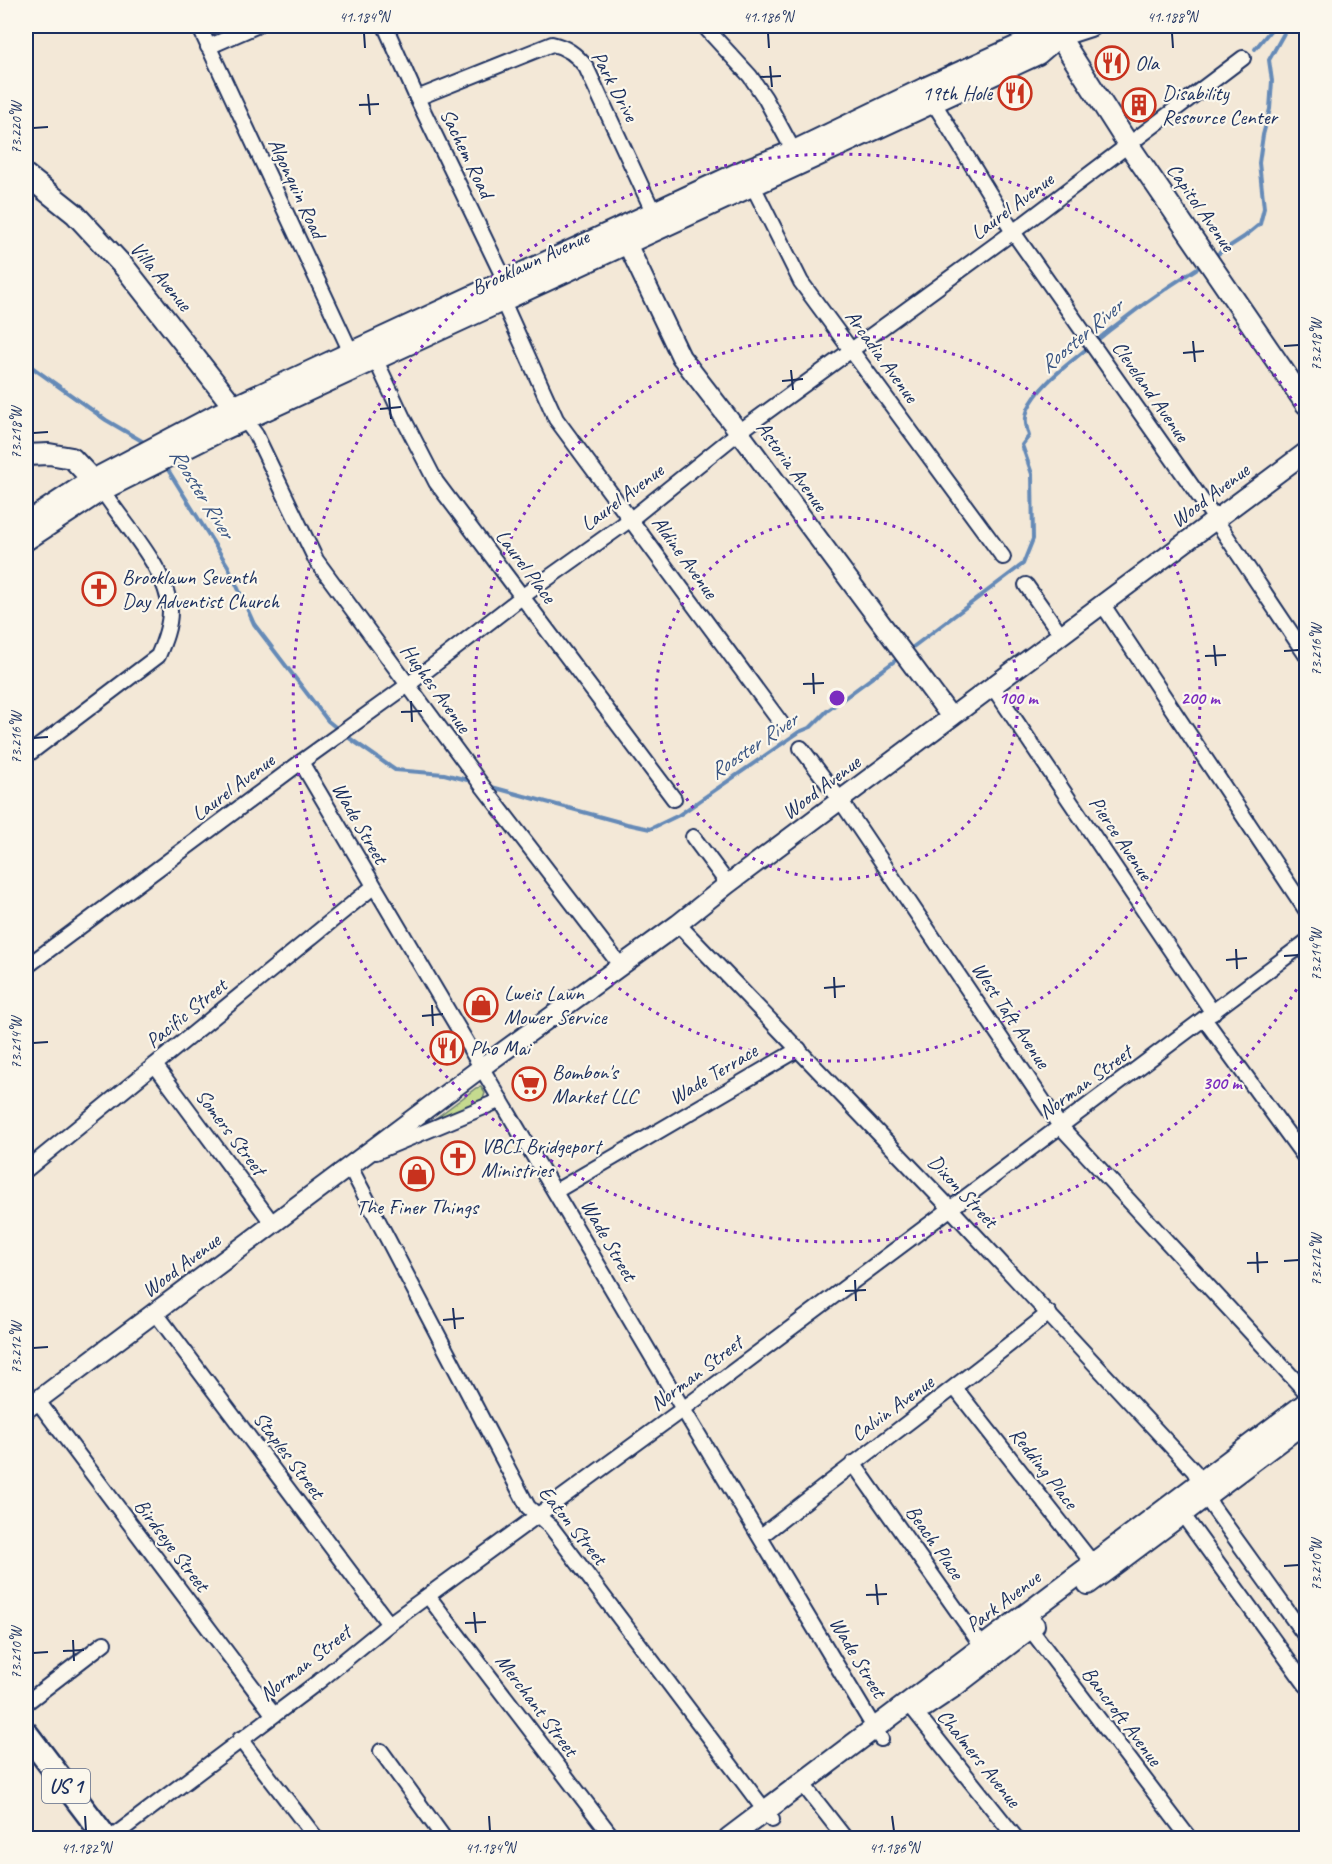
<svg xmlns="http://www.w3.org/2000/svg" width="1332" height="1864" font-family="Caveat,sans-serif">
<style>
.green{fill:#c5da8f;stroke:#708476;stroke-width:1.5}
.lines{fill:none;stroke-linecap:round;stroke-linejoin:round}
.stream{stroke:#658ab7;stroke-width:4}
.minor-casing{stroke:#1b2f5e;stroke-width:18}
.tertiary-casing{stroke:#1b2f5e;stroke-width:22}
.secondary-casing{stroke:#1b2f5e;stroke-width:24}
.primary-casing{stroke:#1b2f5e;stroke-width:27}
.minor{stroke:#fbf7ec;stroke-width:14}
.tertiary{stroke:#fbf7ec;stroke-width:18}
.secondary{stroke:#fbf7ec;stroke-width:20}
.primary{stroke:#fbf7ec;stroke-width:22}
.ticks{fill:none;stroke:#1b2f5e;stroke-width:2}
.ring{fill:none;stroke:#7b2cbf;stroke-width:3;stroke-dasharray:3 6}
.labels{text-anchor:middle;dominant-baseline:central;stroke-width:4.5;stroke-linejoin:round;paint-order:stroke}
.shield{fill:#fbf7ec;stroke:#5e6b89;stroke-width:1.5}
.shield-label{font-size:20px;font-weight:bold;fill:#1b2f5e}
.poi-label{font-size:21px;fill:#1b2f5e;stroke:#fbf7ec;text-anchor:start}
.street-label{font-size:21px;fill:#1b2f5e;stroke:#fbf7ec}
.water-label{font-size:22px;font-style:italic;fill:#3a5583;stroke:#fbf7ec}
.centre{fill:#7b2cbf;stroke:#fbf7ec;stroke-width:3}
.ring-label{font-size:18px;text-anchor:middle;font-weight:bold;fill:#7b2cbf;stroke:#fbf7ec;stroke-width:4.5;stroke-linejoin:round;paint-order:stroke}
.neatline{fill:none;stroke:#1b2f5e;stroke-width:2}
.ticks-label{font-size:15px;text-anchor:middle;fill:#1b2f5e}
</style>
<rect width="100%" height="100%" fill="#f3e8d7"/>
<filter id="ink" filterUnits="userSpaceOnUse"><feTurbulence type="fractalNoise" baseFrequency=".0167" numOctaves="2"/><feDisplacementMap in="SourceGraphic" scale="12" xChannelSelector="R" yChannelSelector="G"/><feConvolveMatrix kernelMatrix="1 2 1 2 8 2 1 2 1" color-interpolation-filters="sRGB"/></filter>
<g filter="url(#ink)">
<path class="green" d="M481 1087 485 1093 483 1099 433 1123 432 1121 476 1088Z"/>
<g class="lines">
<g class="stream">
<path d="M1255 49 1274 26"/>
<path d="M1213 257 1244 237 1260 224 1264 208 1259 163 1263 135 1270 109 1272 81 1269 60 1288 26"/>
<path d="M26 363 106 420 147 444"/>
<path d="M165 465 228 566 254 624 328 721 339 730"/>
<path d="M909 650 1023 564 1033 539 1032 474 1022 445 1029 436C1026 426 1024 419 1028 409 1038 387 1061 370 1079 355 1118 322 1159 292 1202 265"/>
<path d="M345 735 395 770 444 774 475 782"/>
<path d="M488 786 627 824 650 829 679 815 799 732 811 727 827 711 900 657"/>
</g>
<defs>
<g id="minor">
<path d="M199 26 355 361"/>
<path d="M385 26 417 98 508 287"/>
<path d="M704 26 750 76 765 98 798 159"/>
<path d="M208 47 256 26"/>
<path d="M929 95 1013 232 1215 519 1306 655"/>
<path d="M417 98 552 44C567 47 577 55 586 67L657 220"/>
<path d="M749 178 801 282 1003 557"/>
<path d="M500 295 556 419 781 723"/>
<path d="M372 352 403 418 436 482 674 799"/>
<path d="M245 420 256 435 316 560 481 784 620 965"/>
<path d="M1026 585 1062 636"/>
<path d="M1103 605 1306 910"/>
<path d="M993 687 1213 1013"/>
<path d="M801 748 841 801 1060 1126 1306 1392"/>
<path d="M26 756 158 656C164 642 170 627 170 611 168 569 124 525 102 490"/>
<path d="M301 762 683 1409 881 1739"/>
<path d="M693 837 728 884"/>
<path d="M678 924 950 1208 1194 1471 1212 1506 1306 1637"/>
<path d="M26 967 301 762 408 685 523 596 631 519 739 432 1013 232 1243 58"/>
<path d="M1205 1020 1306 1159"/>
<path d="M155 1065 273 1224"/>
<path d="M376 1152 501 1100"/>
<path d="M350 1167 528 1507 551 1527 772 1820"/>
<path d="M26 1170 373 887"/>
<path d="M556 1191 799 1049"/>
<path d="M155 1312 389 1624"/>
<path d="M955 1388 1098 1570"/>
<path d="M37 1400 273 1714"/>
<path d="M853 1463 982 1646"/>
<path d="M1178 1508 1306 1685"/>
<path d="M761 1536C856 1461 954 1389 1049 1313"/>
<path d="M428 1596 613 1838"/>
<path d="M1025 1622 1189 1838"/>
<path d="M26 1703 104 1643"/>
<path d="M909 1704 1016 1838"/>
<path d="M240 1739 316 1838"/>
<path d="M381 1751 444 1838"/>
<path d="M802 1783 845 1838"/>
<path d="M111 1838 318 1682 389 1624 683 1409 1306 942"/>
</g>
<g id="tertiary">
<path d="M621 231 681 357 739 432 951 717"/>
<path d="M26 1409 482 1067 678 924 728 884 1306 452"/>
</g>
<g id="secondary">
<path d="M1059 36 1128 144 1306 404"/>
<path d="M26 175 75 214 126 269 241 416"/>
<path d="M26 455 49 454 72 458 102 490"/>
<path d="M26 523 87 483 216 415 745 170 794 151 925 88 1031 40 1059 36 1090 26"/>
<path d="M26 540 102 490 220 431 1038 54 1059 36"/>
<path d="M1088 1584 1306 1421"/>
<path d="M925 1706 952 1688 1034 1625"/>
<path d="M729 1838 1306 1403"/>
</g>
<path id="primary" d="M26 1733 106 1838"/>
</defs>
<use href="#minor" class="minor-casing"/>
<use href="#tertiary" class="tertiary-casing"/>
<use href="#secondary" class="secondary-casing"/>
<use href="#primary" class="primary-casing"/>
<use href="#minor" class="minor"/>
<use href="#tertiary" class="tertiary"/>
<use href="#secondary" class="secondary"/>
<use href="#primary" class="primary"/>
</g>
</g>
<path class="ticks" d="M364 33 365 48M768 33 769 48M1172 33 1173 48M770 66 772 87M760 77 781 76M368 94 370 115M359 105 379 104M33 128 48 127M1193 341 1195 362M1284 346 1299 345M1183 353 1204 351M791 370 793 390M782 381 803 379M389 398 391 419M380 409 401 407M33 433 48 432M1214 645 1216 666M1284 651 1299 650M1205 656 1226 655M813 673 814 694M803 684 824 683M411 701 412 722M401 712 422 711M33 738 48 737M1236 949 1237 969M1284 956 1299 955M1226 960 1247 958M834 977 835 998M824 988 845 986M432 1005 433 1026M422 1016 443 1014M33 1043 48 1042M1257 1252 1258 1273M1284 1261 1299 1260M1247 1263 1268 1262M855 1280 856 1301M845 1291 866 1290M453 1308 455 1329M443 1320 464 1318M33 1348 48 1347M1284 1566 1299 1565M876 1584 878 1605M866 1595 887 1594M474 1612 476 1633M465 1623 486 1622M73 1640 74 1661M63 1651 84 1650M33 1653 48 1652M85 1816 86 1831M489 1816 490 1831M892 1816 894 1831"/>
<g class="ring">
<circle cx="837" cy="698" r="181"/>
<circle cx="837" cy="698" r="363"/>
<path d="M1306 974A544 544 0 1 1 1306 422"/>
</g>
<defs>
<symbol id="restaurant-ring" viewBox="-11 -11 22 22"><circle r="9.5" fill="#fbf7ec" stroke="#c8321e" stroke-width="1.5"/><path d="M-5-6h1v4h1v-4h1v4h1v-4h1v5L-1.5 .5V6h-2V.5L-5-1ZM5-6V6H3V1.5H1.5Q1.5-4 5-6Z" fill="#c8321e"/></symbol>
<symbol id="building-ring" viewBox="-11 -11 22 22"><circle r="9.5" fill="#fbf7ec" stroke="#c8321e" stroke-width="1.5"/><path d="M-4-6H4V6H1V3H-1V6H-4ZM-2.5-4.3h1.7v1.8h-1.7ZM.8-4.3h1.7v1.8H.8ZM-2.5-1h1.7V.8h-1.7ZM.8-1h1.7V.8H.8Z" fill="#c8321e"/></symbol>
<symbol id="church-ring" viewBox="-11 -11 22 22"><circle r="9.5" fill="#fbf7ec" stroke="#c8321e" stroke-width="1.5"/><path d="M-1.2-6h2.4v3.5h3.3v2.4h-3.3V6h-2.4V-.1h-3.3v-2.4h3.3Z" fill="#c8321e"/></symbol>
<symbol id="shop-ring" viewBox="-11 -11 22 22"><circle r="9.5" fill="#fbf7ec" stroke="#c8321e" stroke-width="1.5"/><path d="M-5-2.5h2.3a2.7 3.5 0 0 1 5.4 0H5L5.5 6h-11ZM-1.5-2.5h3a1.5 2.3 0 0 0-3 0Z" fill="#c8321e"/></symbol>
<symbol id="supermarket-ring" viewBox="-11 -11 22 22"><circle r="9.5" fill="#fbf7ec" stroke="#c8321e" stroke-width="1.5"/><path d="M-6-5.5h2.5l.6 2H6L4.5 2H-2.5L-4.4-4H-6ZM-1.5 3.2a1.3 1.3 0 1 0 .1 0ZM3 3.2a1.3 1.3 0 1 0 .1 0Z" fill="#c8321e"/></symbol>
</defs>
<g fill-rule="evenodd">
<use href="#restaurant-ring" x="1093" y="44" width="38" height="38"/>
<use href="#restaurant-ring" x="996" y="74" width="38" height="38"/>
<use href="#building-ring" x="1120" y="86" width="38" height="38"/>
<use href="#church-ring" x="80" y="570" width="38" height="38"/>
<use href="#shop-ring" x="462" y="986" width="38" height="38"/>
<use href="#restaurant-ring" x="428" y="1029" width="38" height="38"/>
<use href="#supermarket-ring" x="510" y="1065" width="38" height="38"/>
<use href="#church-ring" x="439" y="1139" width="38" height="38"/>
<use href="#shop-ring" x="398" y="1155" width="38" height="38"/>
</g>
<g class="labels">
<rect class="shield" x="42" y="1769" width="48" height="34" rx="4.5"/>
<g class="shield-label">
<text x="66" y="1786">US 1</text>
</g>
<g class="poi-label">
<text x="1135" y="63">Ola</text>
<text x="992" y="93" text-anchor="end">19th Hole</text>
<text x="1162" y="93">Disability<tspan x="1162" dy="24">Resource Center</tspan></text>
<text x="122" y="577">Brooklawn Seventh<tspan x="122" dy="24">Day Adventist Church</tspan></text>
<text x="504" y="993">Lweis Lawn<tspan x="504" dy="24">Mower Service</tspan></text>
<text x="470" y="1048">Pho Mai</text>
<text x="552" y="1072">Bombon's<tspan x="552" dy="24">Market LLC</tspan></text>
<text x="481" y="1146">VBCI Bridgeport<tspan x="481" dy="24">Ministries</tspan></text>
<text x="417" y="1207" text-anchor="middle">The Finer Things</text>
</g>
<g class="street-label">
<text transform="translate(615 86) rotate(62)">Park Drive</text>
<text transform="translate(467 153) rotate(64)">Sachem Road</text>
<text transform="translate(297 188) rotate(65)">Algonquin Road</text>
<text transform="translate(1012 206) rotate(-37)">Laurel Avenue</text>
<text transform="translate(1201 207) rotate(55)">Capitol Avenue</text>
<text transform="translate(530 262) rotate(-25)">Brooklawn Avenue</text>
<text transform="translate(161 276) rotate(50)">Villa Avenue</text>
<text transform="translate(882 356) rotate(54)">Arcadia Avenue</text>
<text transform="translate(1151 391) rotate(55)">Cleveland Avenue</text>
<text transform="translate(792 466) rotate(54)">Astoria Avenue</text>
<text transform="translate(1210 495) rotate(-37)">Wood Avenue</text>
<text transform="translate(622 497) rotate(-37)">Laurel Avenue</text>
<text transform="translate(685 557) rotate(54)">Aldine Avenue</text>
<text transform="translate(526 566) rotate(53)">Laurel Place</text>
<text transform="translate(436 688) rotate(54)">Hughes Avenue</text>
<text transform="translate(233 787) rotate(-37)">Laurel Avenue</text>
<text transform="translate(821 787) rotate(-37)">Wood Avenue</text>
<text transform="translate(360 823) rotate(60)">Wade Street</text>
<text transform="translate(1121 838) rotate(56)">Pierce Avenue</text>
<text transform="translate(186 1013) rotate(-39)">Pacific Street</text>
<text transform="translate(1011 1015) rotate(56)">West Taft Avenue</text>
<text transform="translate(713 1074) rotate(-31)">Wade Terrace</text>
<text transform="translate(1085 1082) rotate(-36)">Norman Street</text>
<text transform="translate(231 1132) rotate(53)">Somers Street</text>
<text transform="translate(963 1191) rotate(47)">Dixon Street</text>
<text transform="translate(609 1240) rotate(60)">Wade Street</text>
<text transform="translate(181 1265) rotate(-37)">Wood Avenue</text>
<text transform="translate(696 1373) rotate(-37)">Norman Street</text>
<text transform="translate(892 1408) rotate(-36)">Calvin Avenue</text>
<text transform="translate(289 1455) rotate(53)">Staples Street</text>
<text transform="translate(1044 1468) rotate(52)">Redding Place</text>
<text transform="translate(573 1525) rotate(51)">Eaton Street</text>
<text transform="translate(935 1542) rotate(55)">Beach Place</text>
<text transform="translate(172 1545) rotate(53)">Birdseye Street</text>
<text transform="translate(1003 1601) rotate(-37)">Park Avenue</text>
<text transform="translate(858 1657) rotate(59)">Wade Street</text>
<text transform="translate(305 1663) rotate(-38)">Norman Street</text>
<text transform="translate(537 1705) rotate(53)">Merchant Street</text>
<text transform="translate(1122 1716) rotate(53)">Bancroft Avenue</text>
<text transform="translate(979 1758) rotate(51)">Chalmers Avenue</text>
</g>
<g class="water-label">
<text transform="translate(1081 336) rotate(-40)">Rooster River</text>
<text transform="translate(202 493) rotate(58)">Rooster River</text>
<text transform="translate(753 746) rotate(-34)">Rooster River</text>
</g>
</g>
<circle cx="837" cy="698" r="9" class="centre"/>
<g class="ring-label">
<text x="1018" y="704">100 m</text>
<text x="1200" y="704">200 m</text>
<text x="1222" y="1089">300 m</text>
</g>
<rect width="1332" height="1864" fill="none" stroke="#fbf7ec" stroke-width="66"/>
<rect x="33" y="33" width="1266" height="1798" class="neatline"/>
<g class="ticks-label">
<text x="364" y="22">41.184°N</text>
<text x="768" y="22">41.186°N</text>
<text x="1172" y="22">41.188°N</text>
<text transform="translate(16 128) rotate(-90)" y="5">73.220°W</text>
<text transform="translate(1316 345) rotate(-90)" y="5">73.218°W</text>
<text transform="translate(16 433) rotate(-90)" y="5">73.218°W</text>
<text transform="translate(1316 650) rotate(-90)" y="5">73.216°W</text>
<text transform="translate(16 738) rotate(-90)" y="5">73.216°W</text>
<text transform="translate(1316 955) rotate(-90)" y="5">73.214°W</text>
<text transform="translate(16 1043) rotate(-90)" y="5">73.214°W</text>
<text transform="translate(1316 1260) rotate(-90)" y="5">73.212°W</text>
<text transform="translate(16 1348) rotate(-90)" y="5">73.212°W</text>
<text transform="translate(1316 1565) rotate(-90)" y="5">73.210°W</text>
<text transform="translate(16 1653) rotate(-90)" y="5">73.210°W</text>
<text x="86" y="1853">41.182°N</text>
<text x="490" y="1853">41.184°N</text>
<text x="894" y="1853">41.186°N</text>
</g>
</svg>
